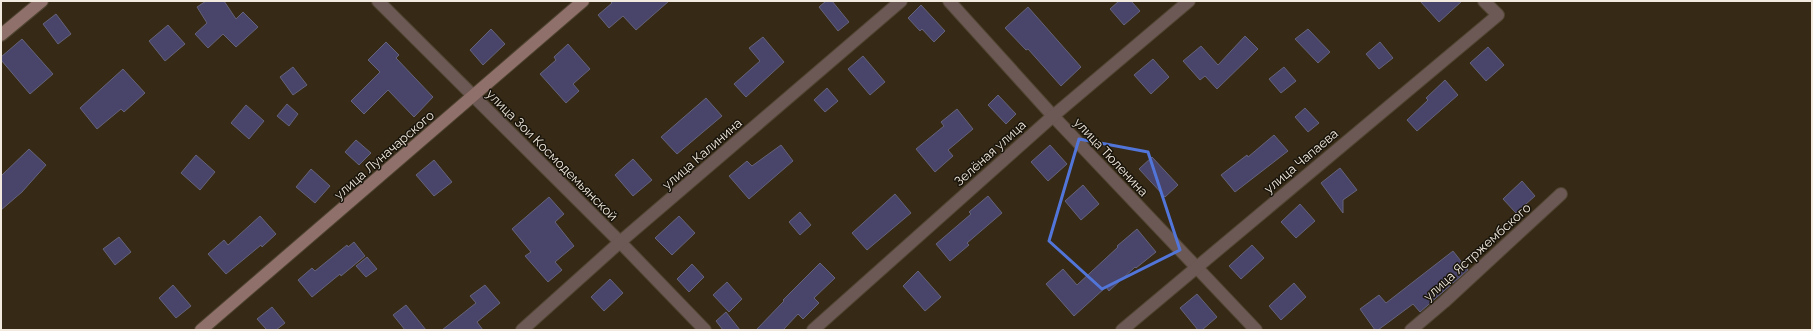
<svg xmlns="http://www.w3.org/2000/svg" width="1813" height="331" font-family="Raleway,sans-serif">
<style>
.building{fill:#494469;stroke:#65637a}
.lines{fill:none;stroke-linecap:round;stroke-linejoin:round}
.street-casing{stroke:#504532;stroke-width:14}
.secondary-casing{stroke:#504532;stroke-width:14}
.street{stroke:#6c5854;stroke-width:12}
.secondary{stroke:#90706a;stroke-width:12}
.marked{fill:none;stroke:#5275da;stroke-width:3;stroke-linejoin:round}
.labels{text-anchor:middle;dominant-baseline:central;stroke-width:3;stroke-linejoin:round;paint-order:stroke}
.street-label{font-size:13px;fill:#f2eade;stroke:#19140b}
</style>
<rect width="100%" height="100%" fill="#362a16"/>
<g class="building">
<path d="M206 1H224L236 19 243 12 258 27 236 47 223 34 208 48 195 34 207 23 197 7Z"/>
<path d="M610 1H669L636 30 623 16 609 28 598 15 612 3Z"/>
<path d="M826 1H832L849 22 838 31 819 7Z"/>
<path d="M1119 1H1131L1140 11 1124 25 1110 9Z"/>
<path d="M1420 1H1462L1439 22Z"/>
<path d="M921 5 945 31 934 42 922 29 920 31 908 18Z"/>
<path d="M1028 7 1081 67 1061 86 1028 49 1026 50 1005 28Z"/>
<path d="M56 14 71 34 58 44 43 24Z"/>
<path d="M168 25 185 44 165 61 149 41Z"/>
<path d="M491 29 505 44 483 65 470 50Z"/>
<path d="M1308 29 1330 52 1318 63 1295 39Z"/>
<path d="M1245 36 1258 49 1217 89 1205 76 1200 80 1183 61 1201 46 1218 65Z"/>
<path d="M763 37 784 62 746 97 734 84 760 61 749 48Z"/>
<path d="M22 39 53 74 30 94 1 60V57Z"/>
<path d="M386 42 399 55 396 58 433 97 414 117 388 90 364 114 351 101 380 72 368 60Z"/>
<path d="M1380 42 1393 58 1379 69 1366 54Z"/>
<path d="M568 44 590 69 573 84 579 91 566 103 540 74 556 60 554 57Z"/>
<path d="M1488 47 1504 65 1486 81 1470 63Z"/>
<path d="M863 56 885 82 870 95 848 69Z"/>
<path d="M1153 59 1169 77 1151 94 1134 75Z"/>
<path d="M293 67 307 85 293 95 280 77Z"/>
<path d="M1284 67 1296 81 1281 93 1269 79Z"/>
<path d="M123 69 145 93 124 112 121 109 97 129 80 108Z"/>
<path d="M1445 80 1458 95 1417 131 1407 120 1428 100 1426 98Z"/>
<path d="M827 88 838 101 825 112 814 100Z"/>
<path d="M998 95 1016 114 1006 124 988 105Z"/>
<path d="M706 98 722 116 677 154 661 137Z"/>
<path d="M287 104 298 114 289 126 277 116Z"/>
<path d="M246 105 264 121 249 139 231 123Z"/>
<path d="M1305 108 1319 123 1308 132 1295 117Z"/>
<path d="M957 109 973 129 948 150 953 156 935 172 916 149 944 126 941 122Z"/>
<path d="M1274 135 1288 151 1235 192 1221 175 1247 155 1248 157Z"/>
<path d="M356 140 371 153 359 165 345 152Z"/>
<path d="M781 145 793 161 749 199 729 176 747 161 752 166Z"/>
<path d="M1050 145 1067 164 1048 181 1031 162Z"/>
<path d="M29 149 46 165 22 192 1 210V176Z"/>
<path d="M196 155 215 172 200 190 181 173Z"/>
<path d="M1152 157 1178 185 1165 197 1139 169Z"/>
<path d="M633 159 652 180 633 196 615 175Z"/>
<path d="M434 160 452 182 434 196 416 175Z"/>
<path d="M1340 168 1357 190 1343 200V213L1321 183Z"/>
<path d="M311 169 330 186 315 203 296 187Z"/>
<path d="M1522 181 1535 196 1516 213 1503 199Z"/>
<path d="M1083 185 1099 204 1081 220 1065 201Z"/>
<path d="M895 194 911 213 867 250 852 233Z"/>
<path d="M988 196 1002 213 967 243 969 245 950 261 936 244 971 214 969 212Z"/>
<path d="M549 197 564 214 555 222 574 246 555 262 562 270 548 282 525 256 531 252 512 229Z"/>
<path d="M1300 204 1315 221 1296 238 1281 222Z"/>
<path d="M800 212 811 225 800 235 789 222Z"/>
<path d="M260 216 276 234 262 247 261 245 226 274 208 254 224 240 228 245Z"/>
<path d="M679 216 695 233 672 255 655 238Z"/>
<path d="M1137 229 1156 252 1136 268 1135 267 1109 291 1106 287 1074 316 1046 284 1063 269 1077 285 1118 247 1117 246Z"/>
<path d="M119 237 131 252 115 265 103 249Z"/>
<path d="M354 242 365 256 341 276 340 274 312 297 298 280 312 268 315 271 347 245 348 247Z"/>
<path d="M1252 245 1264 258 1241 279 1229 266Z"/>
<path d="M1453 251 1468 270 1420 312 1413 304 1378 330H1375L1360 309 1379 295 1386 303Z"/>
<path d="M367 257 377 269 366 277 356 266Z"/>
<path d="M820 263 835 278 814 298 819 303 803 319 798 314 783 330H756L784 301 783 300Z"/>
<path d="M692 264 704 277 689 292 677 279Z"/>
<path d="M918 271 941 297 925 311 903 286Z"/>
<path d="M610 279 623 293 604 311 591 297Z"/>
<path d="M727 282 742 299 729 312 713 295Z"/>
<path d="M1294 283 1306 297 1281 320 1269 306Z"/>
<path d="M173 285 191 306 176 318 159 298Z"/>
<path d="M485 285 500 303 477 322 483 330H442L476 303 470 296Z"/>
<path d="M1197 294 1217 317 1202 330H1198L1180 308Z"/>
<path d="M406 305 426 330H405L393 315Z"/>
<path d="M272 307 285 323 276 330H267L257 319Z"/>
<path d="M726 312 740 330H723L716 321Z"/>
</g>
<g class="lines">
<defs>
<g id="street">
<path d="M378 1 620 242 705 330"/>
<path d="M949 1 1053 116 1256 330"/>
<path d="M522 330 620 242 901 1"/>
<path d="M813 330 1053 116 1189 1"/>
<path d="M1122 330 1498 15 1484 1"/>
<path d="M1411 330 1444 302 1561 194"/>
</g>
<g id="secondary">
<path d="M1 35 42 1"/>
<path d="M201 330 583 1"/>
</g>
</defs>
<use href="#street" class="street-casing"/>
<use href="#secondary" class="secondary-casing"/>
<use href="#street" class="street"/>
<use href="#secondary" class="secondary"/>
</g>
<path class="marked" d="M1079 139 1148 152 1180 250 1102 289 1049 241Z"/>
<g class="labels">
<g class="street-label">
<text transform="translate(990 153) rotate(-42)">Зелёная улица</text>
<text transform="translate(702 154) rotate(-41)">улица Калинина</text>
<text transform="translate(384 155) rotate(-41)">улица Луначарского</text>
<text transform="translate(552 155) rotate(45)">улица Зои Космодемьянской</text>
<text transform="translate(1111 157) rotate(47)">улица Тюленина</text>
<text transform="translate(1301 161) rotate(-40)">улица Чапаева</text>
<text transform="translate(1477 252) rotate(-42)">улица Ястржембского</text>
</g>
</g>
<rect width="1813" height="331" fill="none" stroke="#f2eade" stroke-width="4"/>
</svg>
